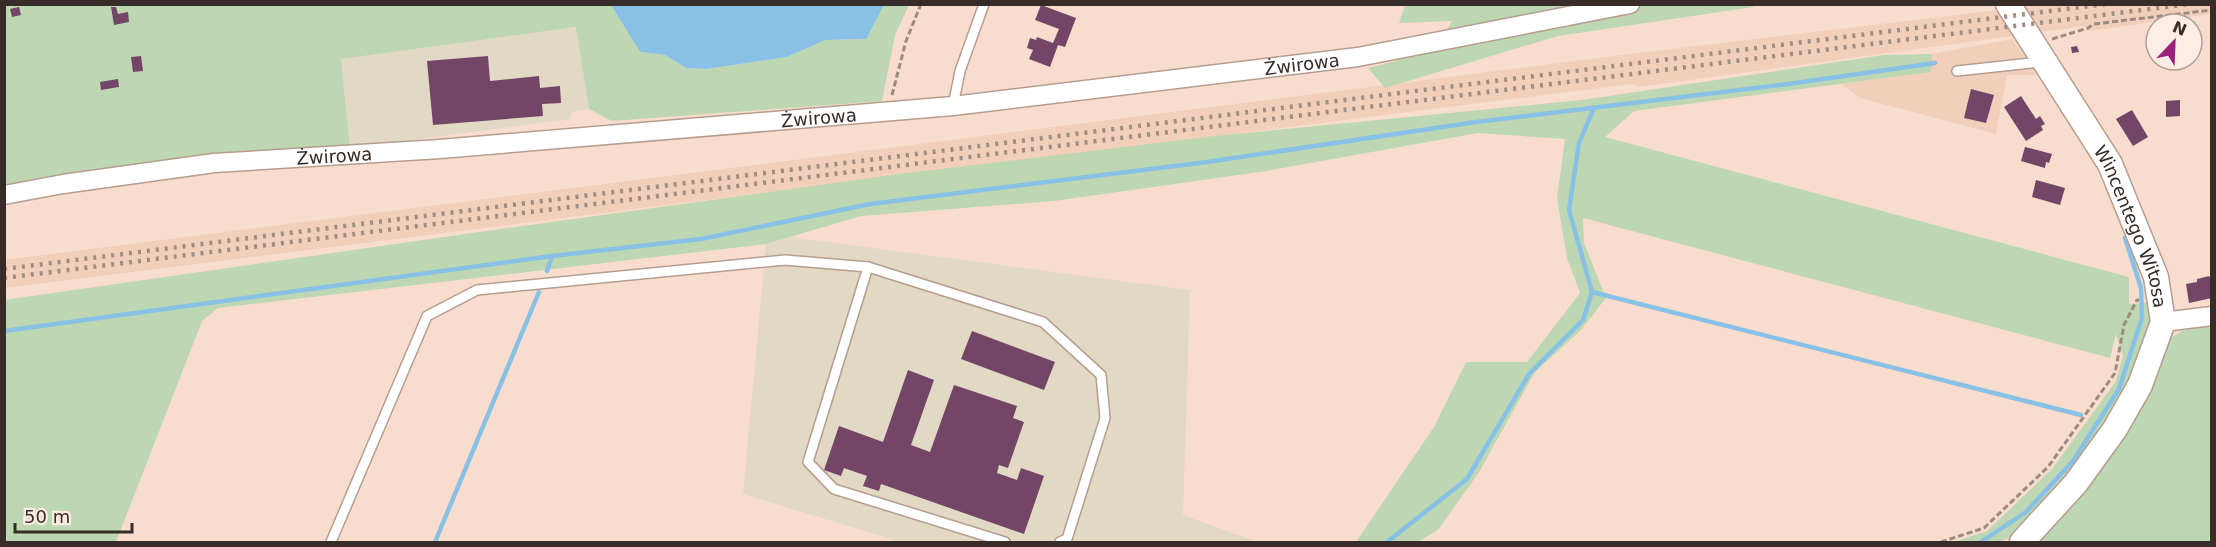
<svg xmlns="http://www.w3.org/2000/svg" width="2216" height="547" font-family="'DejaVu Sans',sans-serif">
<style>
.built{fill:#f1cfbb}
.industrial{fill:#e1d9c4}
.green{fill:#bcd7b1}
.water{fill:#89c1e6}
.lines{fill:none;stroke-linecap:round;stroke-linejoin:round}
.stream{stroke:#89c1e6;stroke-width:4.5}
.building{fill:#734566}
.service-casing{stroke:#b69d8f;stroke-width:12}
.minor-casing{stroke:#b69d8f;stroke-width:21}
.tertiary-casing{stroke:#b69d8f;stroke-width:27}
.path{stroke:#9d8a7f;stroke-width:3;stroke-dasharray:6 3;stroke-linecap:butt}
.service{stroke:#fff;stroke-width:9}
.minor{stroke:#fff;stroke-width:18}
.tertiary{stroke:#fff;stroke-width:24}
.rail{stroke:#a08c81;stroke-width:4.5;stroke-dasharray:3 6;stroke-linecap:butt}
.labels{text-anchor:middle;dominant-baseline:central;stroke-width:6;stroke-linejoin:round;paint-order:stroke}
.street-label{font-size:18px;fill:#372c27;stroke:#fdede4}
</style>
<rect width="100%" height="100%" fill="#f8ddce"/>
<g class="built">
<path d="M2040 5H2211V14L2089 31 2088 26 2071 28 1638 87 1632 84 5 288 4 260 1630 54Z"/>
<path d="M2012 39 2037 75H2007L1996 134 1860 98 1841 84 1930 72 1932 54Z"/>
</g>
<g class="industrial">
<path d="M577 27 589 109 572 112 570 119 350 148 341 59Z"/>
<path d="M790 237 1190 290 1183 515 1257 542H901L743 494 766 244Z"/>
</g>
<g class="green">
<path d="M5 5H611L640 52 665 55 686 68 706 69 787 57 824 40 865 39 884 5H909L895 35 882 101 612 121 589 109 576 27 341 59 350 148 5 187Z"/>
<path d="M1405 5H1754L1753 7 1558 36 1385 88 1368 68 1435 51 1452 21 1399 23Z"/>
<path d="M1932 54 1931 72 1634 111 1605 137 2129 277V304L2150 303 2151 323 2126 384 2104 424 2067 477 2019 535 1997 542H1954L1987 531 2052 469 2116 381 2123 355 2116 334 2110 358 1583 218 1584 243 1606 298 1580 331 1535 372 1479 472 1438 530 1417 542H1356L1434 427 1466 362H1527L1580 293 1567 258 1557 198 1565 139 1478 133 1266 171 1054 201 861 216 766 244 218 308 202 321 116 542H5L4 300 486 231 899 174 1215 136 1582 100 1884 55Z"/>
<path d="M2211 325V542H2037L2169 339 2182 331Z"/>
</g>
<path class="water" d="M611 5H884L866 39 825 40 787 57 706 69 686 68 665 55 640 52Z"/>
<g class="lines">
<g class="stream">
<path d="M547 271 552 256"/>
<path d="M1592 292 2081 415"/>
<path d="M4 331 552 256 701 239 870 204 1207 162 1476 122 1788 84 1935 63"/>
<path d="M435 542 539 292"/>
<path d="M1387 542 1467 479 1529 374 1583 320 1592 292 1569 210 1579 143 1594 108"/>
<path d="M1981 542 2026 512 2073 461 2119 389 2142 318 2141 288 2125 238"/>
</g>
</g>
<g class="building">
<path d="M1041 5 1076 18 1065 47 1058 45 1050 67 1029 59 1033 50 1027 48 1030 38 1036 40 1037 37 1053 43 1059 29 1035 20Z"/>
<path d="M19 7 21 15 12 17 10 9Z"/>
<path d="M111 7H116L118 14 128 12 129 22 114 25Z"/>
<path d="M2077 46 2079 52 2072 53 2071 47Z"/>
<path d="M141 56 143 71 133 72 131 57Z"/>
<path d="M488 56 490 81 539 76 540 88 560 86 561 103 542 104 543 116 433 125 427 61Z"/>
<path d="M118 79 119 87 101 90 100 82Z"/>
<path d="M1971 89 1994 95 1986 123 1964 118Z"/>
<path d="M2021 96 2036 119 2040 116 2045 124 2041 126 2043 130 2026 141 2004 107Z"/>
<path d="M2180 100V116L2166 117V101Z"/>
<path d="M2132 110 2148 137 2133 146 2116 119Z"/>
<path d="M2025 147 2052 154 2049 163 2046 162 2045 168 2021 161Z"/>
<path d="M2036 180 2065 188 2060 205 2032 197Z"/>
<path d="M2209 276 2212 281V298L2189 303 2186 284 2197 282V279Z"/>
<path d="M972 331 1055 362 1044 390 961 359Z"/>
<path d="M908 370 934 380 911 445 930 452 954 385 1017 406 1013 418 1024 422 1008 468 999 465 997 473 1017 480 1021 468 1044 476 1024 534 881 484 879 491 863 486 867 476 844 468 841 476 824 470 839 426 883 442Z"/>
</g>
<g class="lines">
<defs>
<g id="service">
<path d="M1957 71 2031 63 2042 60"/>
<path d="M953 106 960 71 984 4"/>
<path d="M868 267 808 462 834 489 1005 542"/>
<path d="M331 542 427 316 477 290 785 260 868 267 1043 322 1101 375 1105 418 1067 539 1060 542"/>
</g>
<g id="minor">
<path id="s1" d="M4 195 63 184 214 163 440 149 953 106 1358 57 1630 4"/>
<path d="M2163 322 2212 316"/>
</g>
<g id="tertiary">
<path id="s2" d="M2008 4 2110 164 2156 277 2163 322 2140 385 2115 429 2076 483 2022 542"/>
</g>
</defs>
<use href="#service" class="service-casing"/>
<use href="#minor" class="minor-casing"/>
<use href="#tertiary" class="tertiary-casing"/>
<g class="path">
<path d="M2052 39 2088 28 2094 24 2212 10"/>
<path d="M892 95 906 41 921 4"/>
<path d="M1941 542 1984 528 2048 467 2115 373 2124 325 2137 300H2139"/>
</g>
<use href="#service" class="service"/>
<use href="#minor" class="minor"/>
<use href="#tertiary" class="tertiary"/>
<g class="rail">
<path d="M4 269 2106 4"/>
<path d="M4 278 2190 4"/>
</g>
</g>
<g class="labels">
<g class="street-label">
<text stroke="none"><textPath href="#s1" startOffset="1305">Żwirowa</textPath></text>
<text stroke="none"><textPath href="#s1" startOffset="819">Żwirowa</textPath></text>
<text stroke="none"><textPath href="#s1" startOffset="333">Żwirowa</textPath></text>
<text stroke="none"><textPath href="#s2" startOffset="256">Wincentego Witosa</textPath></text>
</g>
</g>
<rect width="2216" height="547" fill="none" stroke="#372c27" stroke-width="12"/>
<g transform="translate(2174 42) rotate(23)"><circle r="28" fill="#fdede4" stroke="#aea098" stroke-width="1.5"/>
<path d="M0-4.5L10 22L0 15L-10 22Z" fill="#9a227b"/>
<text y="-9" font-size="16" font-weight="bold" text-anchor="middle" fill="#372c27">N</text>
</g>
<path d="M15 523v9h117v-9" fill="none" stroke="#372c27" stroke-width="3"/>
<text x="24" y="523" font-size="18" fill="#372c27" stroke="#fdede4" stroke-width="4.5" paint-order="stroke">50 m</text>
</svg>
